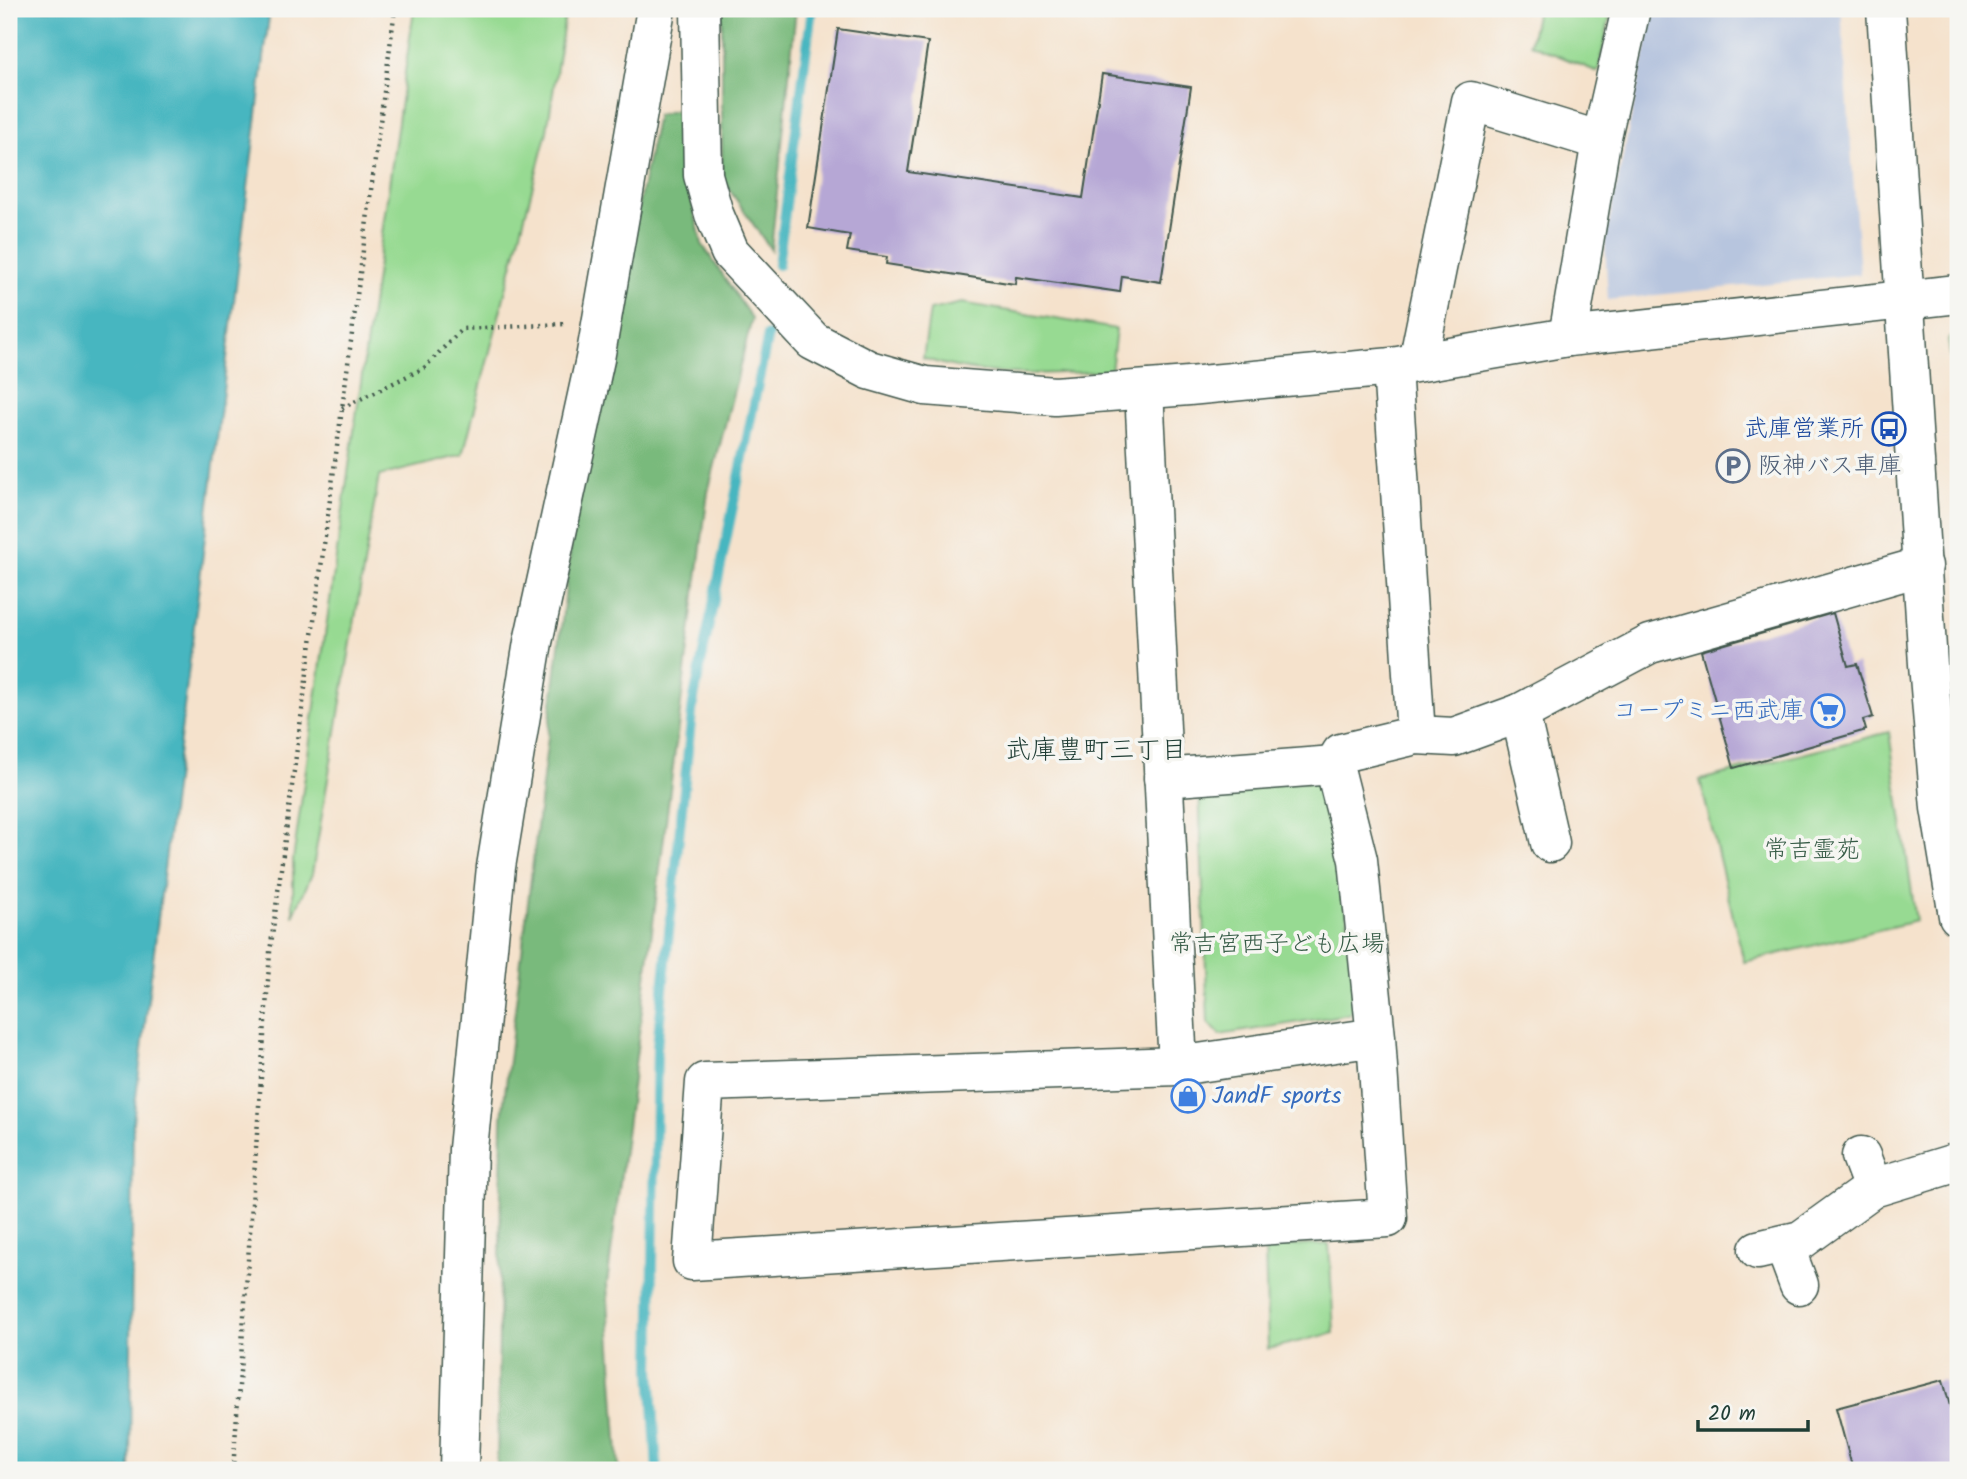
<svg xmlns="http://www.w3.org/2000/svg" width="1967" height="1479" font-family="Kalam,'Klee One',sans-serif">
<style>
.industrial{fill:#b7c5de}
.green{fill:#97da92;stroke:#5b8c63;stroke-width:2}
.forest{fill:#79ba7c;stroke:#4c7c58;stroke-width:2}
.water{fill:#47b6c0;stroke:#337a7a;stroke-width:2}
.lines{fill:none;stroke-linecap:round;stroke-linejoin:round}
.stream{stroke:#47b6c0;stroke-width:10}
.building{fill:#b6a7d5}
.minor-casing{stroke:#3f564b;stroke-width:41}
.path{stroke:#3f564b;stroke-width:4.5;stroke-dasharray:2 5;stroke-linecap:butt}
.minor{stroke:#fff;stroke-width:38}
.labels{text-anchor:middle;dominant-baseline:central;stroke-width:7;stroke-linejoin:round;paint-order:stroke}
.transit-label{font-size:24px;fill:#164399;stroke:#f6f6f2;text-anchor:end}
.service-label{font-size:24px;fill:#4e5e75;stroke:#f6f6f2;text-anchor:start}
.shop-label{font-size:24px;fill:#366cbe;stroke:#f6f6f2;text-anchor:end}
.park-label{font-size:24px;fill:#375c47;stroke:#f6f6f2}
.neighbourhood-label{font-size:26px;fill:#1f3d34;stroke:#f6f6f2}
</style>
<rect width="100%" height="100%" fill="#f6f6f2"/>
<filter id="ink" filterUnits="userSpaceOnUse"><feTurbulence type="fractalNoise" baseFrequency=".0143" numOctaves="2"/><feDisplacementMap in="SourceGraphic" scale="14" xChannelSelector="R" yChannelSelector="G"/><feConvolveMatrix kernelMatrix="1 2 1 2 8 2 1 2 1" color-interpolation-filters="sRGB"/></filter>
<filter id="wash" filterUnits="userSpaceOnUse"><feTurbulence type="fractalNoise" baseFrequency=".00686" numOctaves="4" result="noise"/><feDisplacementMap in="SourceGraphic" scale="28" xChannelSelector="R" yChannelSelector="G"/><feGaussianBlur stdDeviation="1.57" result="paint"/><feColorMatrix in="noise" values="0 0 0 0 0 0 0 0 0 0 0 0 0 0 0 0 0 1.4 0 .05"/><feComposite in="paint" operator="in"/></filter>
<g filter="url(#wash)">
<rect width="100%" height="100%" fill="#f5e2cc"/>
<path class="industrial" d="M1654 9H1841L1860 274 1608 300 1605 242Z"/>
<g class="green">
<path d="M414 9H566L547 131 463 455 379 476 312 874 293 916V860Z"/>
<path d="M1537 9H1565L1610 16 1598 72 1530 44Z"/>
<path d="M962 303 1116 329 1111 371C1049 374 982 379 923 358L930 310Z"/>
<path d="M1958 332V408L1948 340Z"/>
<path d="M1889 732 1916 921 1744 962 1700 780Z"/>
<path d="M1322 781 1342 872 1357 1004 1349 1014 1220 1035 1208 1022 1199 786Z"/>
<path d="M1329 1244 1334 1333 1268 1349 1265 1247Z"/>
</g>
<g class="forest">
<path d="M722 9H796L771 250 722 179Z"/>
<path d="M676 110 686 177 702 244 752 319 708 492 607 1284 619 1470H497L502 1118 574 521 657 115Z"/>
</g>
<path class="water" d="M9 9H270L133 1122 130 1470H9Z"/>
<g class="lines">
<g class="stream">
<path d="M778 265 812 9"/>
<path d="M657 1470 651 1369 657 1047 693 703 768 335"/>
</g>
</g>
<g id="blocks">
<g class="building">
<path d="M838 29 928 42 908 172 1083 198 1102 74 1191 87 1161 282 1122 276 1120 292 1016 277 1015 284 886 264 887 257 847 251 850 235 808 228Z"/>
<path d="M1833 613 1848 666 1857 664 1873 717 1863 720 1866 730 1734 768 1701 651Z"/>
<path d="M1943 1380 1958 1436V1470H1853L1836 1408Z"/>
</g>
</g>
</g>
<g filter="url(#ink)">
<use href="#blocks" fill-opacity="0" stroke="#3f564b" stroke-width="2"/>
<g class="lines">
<defs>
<g id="minor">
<path d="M700 9 703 175 714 214 730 252 813 341 869 370 925 386 1055 396 1189 386 1392 367 1568 337 1958 294"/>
<path d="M1886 9 1928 664 1940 808 1958 916"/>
<path d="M1568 337 1601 141 1631 9"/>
<path d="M1418 362 1471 101 1601 141"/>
<path d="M1392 367 1416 735"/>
<path d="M1144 390 1178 1066"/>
<path d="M1520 713 1550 843"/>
<path d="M1163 778 1334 765"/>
<path d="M1376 1037 1178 1066 705 1082 692 1261 1388 1218 1376 1037 1358 860 1334 765 1341 753 1416 735 1454 737 1520 713 1650 644 1923 566"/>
<path d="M1861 1156 1873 1188"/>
<path d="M1784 1245 1799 1285"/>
<path d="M1758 1250 1801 1240 1873 1188 1958 1162"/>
<path d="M459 1470 468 1149 496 867 533 642 595 359 656 9"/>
</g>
</defs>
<use href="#minor" class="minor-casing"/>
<g class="path">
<path d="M342 408 424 368 462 329 565 324"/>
<path d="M233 1470 270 952 395 9"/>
</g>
<use href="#minor" class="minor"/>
</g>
</g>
<defs>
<symbol id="bus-ring" viewBox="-11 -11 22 22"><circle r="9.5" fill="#f6f6f2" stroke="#1a4fb4" stroke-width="1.5"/><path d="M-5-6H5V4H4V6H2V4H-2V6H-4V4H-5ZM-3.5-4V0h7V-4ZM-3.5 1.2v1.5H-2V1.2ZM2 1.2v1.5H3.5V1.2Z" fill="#1a4fb4"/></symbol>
<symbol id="parking-ring" viewBox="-11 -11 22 22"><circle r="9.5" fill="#f6f6f2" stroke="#5c6f8a" stroke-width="1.5"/><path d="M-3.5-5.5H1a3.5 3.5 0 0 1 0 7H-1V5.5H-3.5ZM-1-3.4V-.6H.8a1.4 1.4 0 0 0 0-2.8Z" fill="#5c6f8a"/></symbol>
<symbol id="supermarket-ring" viewBox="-11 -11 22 22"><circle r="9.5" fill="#f6f6f2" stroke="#3f7fe0" stroke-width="1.5"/><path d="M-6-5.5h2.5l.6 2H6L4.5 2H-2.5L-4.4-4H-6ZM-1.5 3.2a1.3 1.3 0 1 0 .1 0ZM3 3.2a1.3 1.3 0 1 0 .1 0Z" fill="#3f7fe0"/></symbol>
<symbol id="shop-ring" viewBox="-11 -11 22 22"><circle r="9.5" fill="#f6f6f2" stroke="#3f7fe0" stroke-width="1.5"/><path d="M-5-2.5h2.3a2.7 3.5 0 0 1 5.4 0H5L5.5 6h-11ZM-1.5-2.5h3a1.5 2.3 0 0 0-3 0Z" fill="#3f7fe0"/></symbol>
</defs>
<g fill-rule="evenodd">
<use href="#bus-ring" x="1870" y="410" width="38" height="38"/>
<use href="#parking-ring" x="1714" y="447" width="38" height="38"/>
<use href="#supermarket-ring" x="1809" y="692" width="38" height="38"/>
<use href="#shop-ring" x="1169" y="1077" width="38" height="38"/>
</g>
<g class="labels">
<g class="transit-label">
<text x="1864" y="429">武庫営業所</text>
</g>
<g class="service-label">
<text x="1758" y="466">阪神バス車庫</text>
</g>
<g class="shop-label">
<text x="1804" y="711">コープミニ西武庫</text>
<text x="1212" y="1096" text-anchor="start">JandF sports</text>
</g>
<g class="park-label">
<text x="1812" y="850">常吉霊苑</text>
<text x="1277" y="944">常吉宮西子ども広場</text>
</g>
<g class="neighbourhood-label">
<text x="1096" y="751">武庫豊町三丁目</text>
</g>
</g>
<rect width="1967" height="1479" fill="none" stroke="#f6f6f2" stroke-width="35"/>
<path d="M1698 1420v10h110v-10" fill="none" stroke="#1f3d34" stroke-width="3.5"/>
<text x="1708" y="1420" font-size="21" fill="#1f3d34" stroke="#f6f6f2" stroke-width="5" paint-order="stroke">20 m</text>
</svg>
